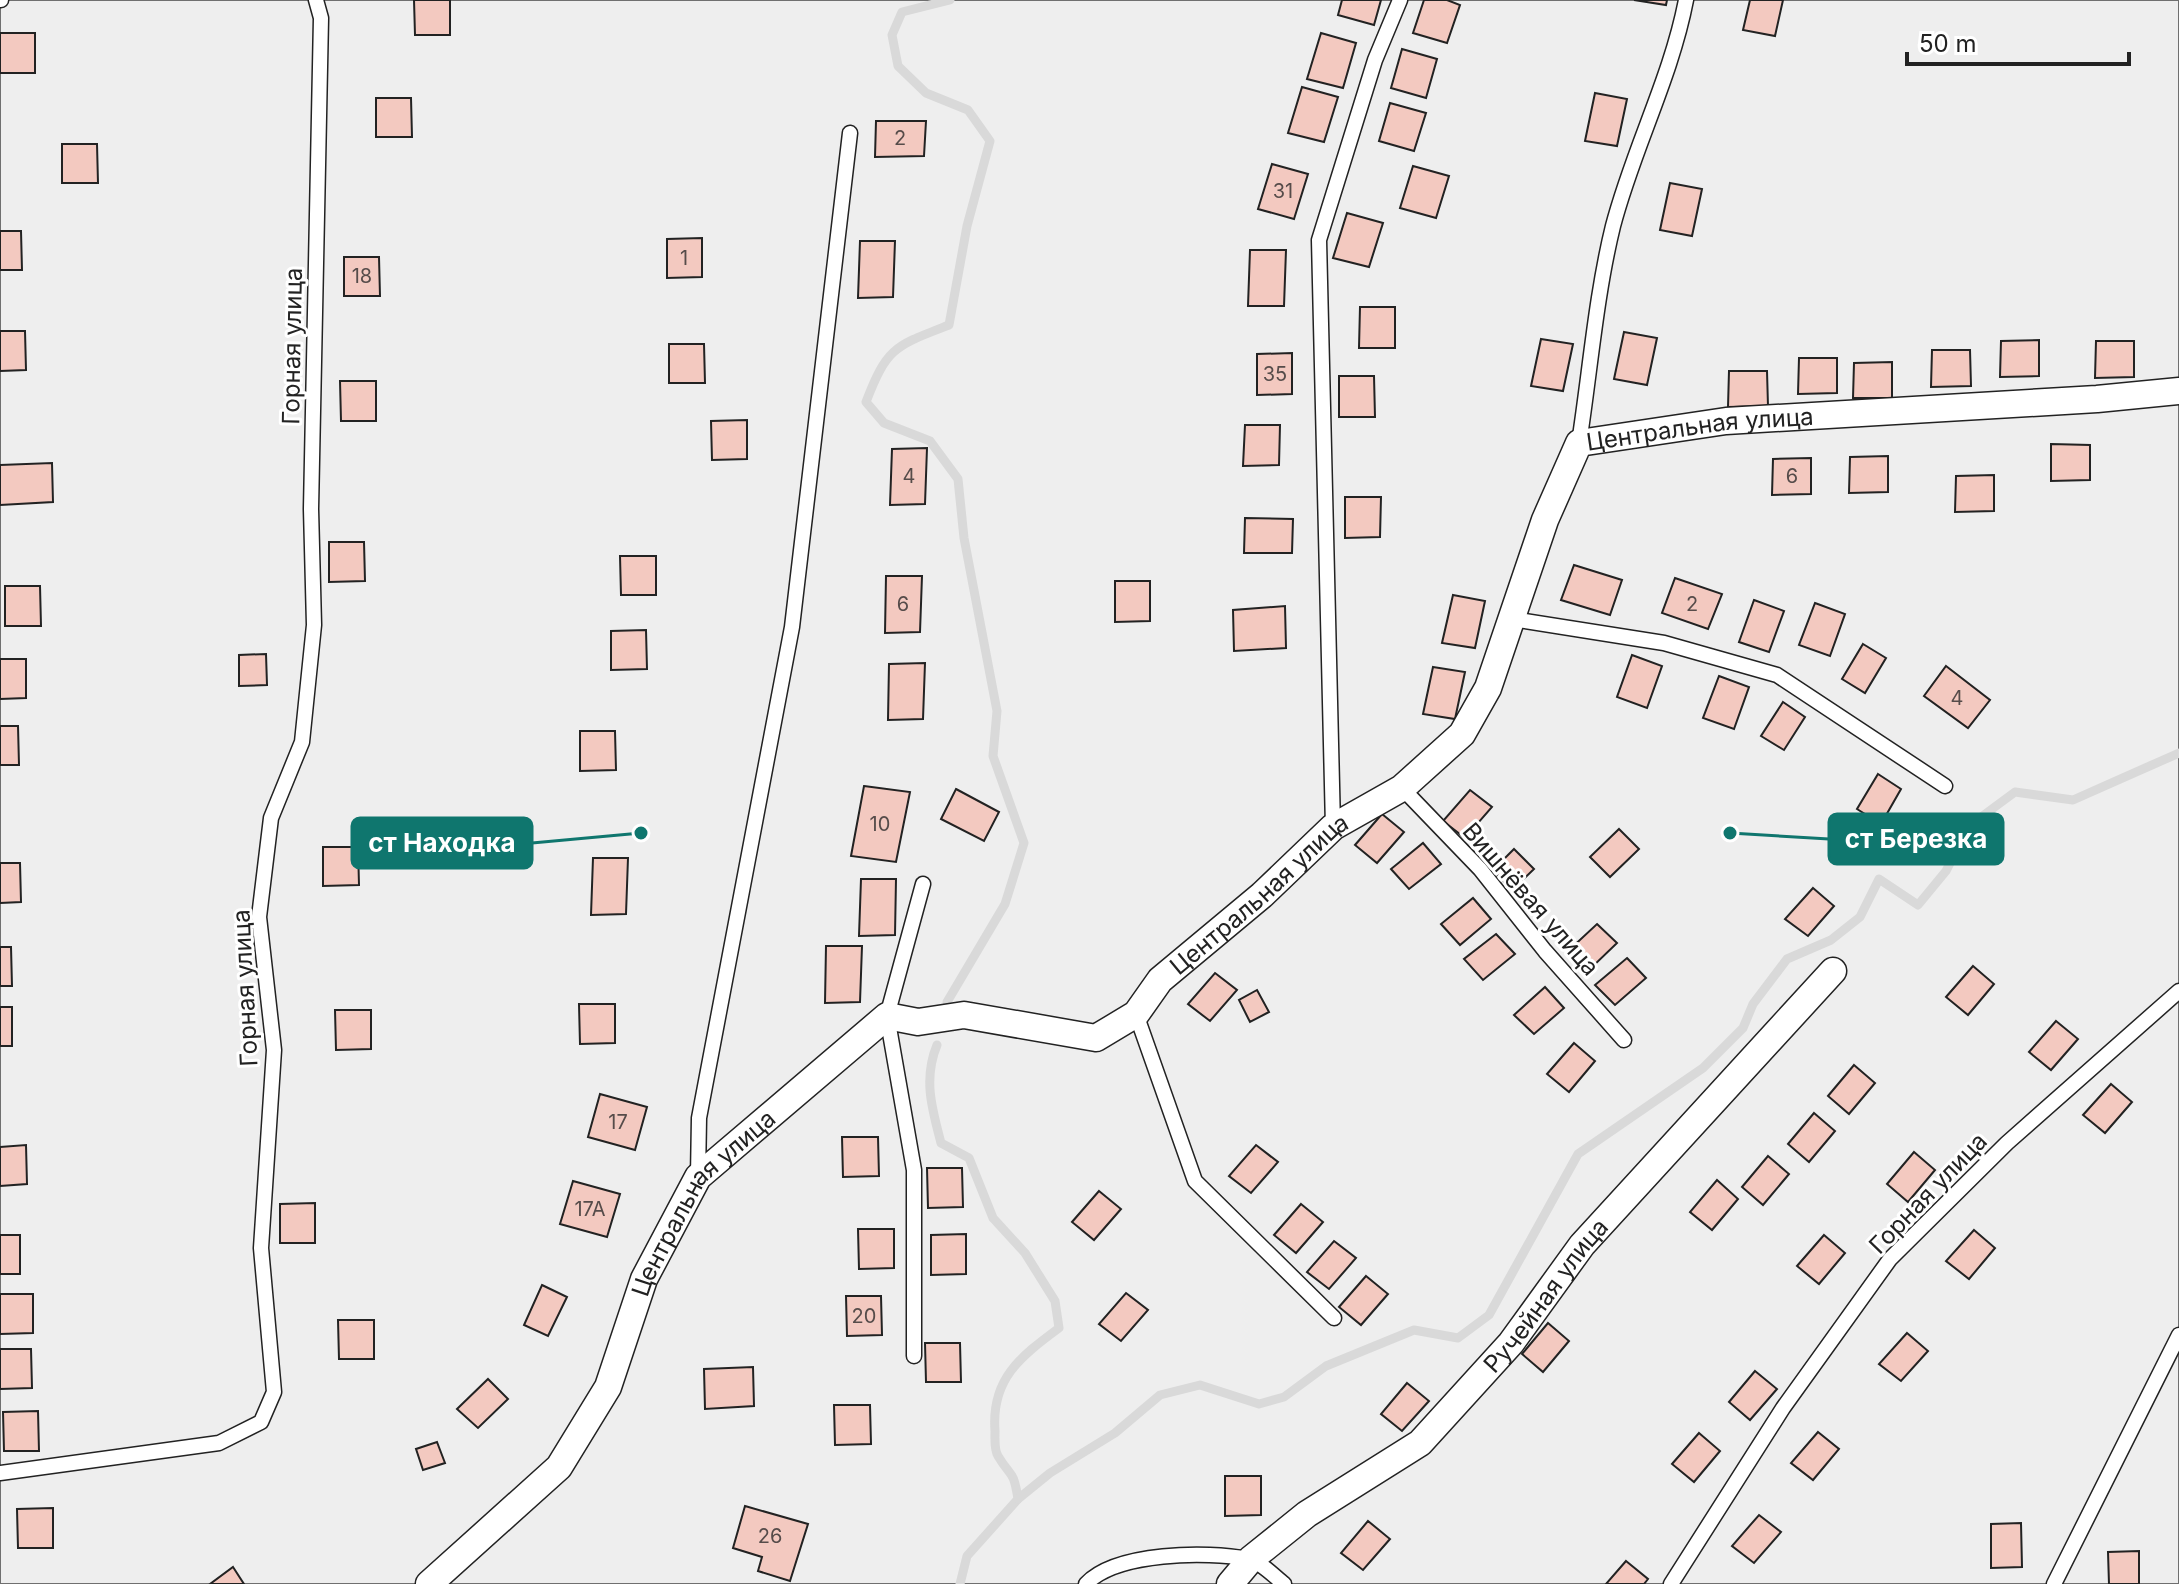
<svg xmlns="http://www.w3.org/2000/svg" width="2179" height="1584" font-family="Inter,sans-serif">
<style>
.green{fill:#eee;stroke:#6f6f6f;stroke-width:2}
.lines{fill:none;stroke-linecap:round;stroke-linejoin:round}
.stream{stroke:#d9d9d9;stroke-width:9}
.building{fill:#f3c9c0;stroke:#222;stroke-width:2}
.service-casing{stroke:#222;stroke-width:17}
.minor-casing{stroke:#222;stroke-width:29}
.service{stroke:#fff;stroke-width:14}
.minor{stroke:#fff;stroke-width:26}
.labels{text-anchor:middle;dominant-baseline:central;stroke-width:6;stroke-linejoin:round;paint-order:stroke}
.number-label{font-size:20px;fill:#564c4a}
.street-label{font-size:24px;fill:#222;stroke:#fff}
.leader{fill:none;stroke:#0f766e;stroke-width:3}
.callout-dot{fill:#0f766e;stroke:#fff;stroke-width:3}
.callout{fill:#0f766e;stroke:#0f766e;stroke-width:3}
.callout-label{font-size:26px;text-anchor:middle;font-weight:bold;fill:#fff}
</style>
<rect width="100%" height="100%" fill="#fff"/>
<rect class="green" x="0" y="0" width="2179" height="1584"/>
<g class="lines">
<g class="stream">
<path d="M947 1002 1005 904 1024 843 993 756 997 711 964 538 958 479 930 441 884 423 866 402C887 347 895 346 949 325L967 226 990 141 968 110 926 93 898 66 892 35 902 12 950 0"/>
<path d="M937 1045C923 1079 932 1109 941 1143L969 1158 993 1218 1025 1253 1055 1301 1059 1328C1020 1357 991 1379 995 1431 995 1439 994 1450 998 1456 1011 1478 1013 1468 1018 1499L967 1556 960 1584"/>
<path d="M1018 1499 1050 1473 1115 1433 1160 1395 1200 1385 1259 1404 1284 1397 1326 1366 1414 1330 1458 1338 1489 1315 1578 1154 1703 1068 1743 1028 1753 1004 1787 959 1831 940 1860 917 1879 879 1918 905 1946 871 1969 826 2015 792 2073 800 2179 753"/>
</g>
</g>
<g class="building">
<path d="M414 0H450V35H415Z"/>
<path d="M1342 0H1381L1374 25 1338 15Z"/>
<path d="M1424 0H1447L1460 5 1447 43 1413 33Z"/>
<path d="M1634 0H1667L1666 5Z"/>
<path d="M1750 0H1783L1775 36 1743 30Z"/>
<rect x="0" y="33" width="35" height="40"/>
<path d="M1321 33 1356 43 1343 88 1307 79Z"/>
<path d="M1402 49 1437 59 1426 98 1391 88Z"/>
<path d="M1302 87 1338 97 1324 142 1288 133Z"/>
<path d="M1595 93 1627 99 1617 146 1585 141Z"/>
<path d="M376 98H411L412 137H376Z"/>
<path d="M1390 103 1426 113 1414 151 1379 141Z"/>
<path d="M876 121H926L924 156 875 157Z"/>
<path d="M62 144H97L98 183H62Z"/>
<path d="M1272 164 1308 174 1294 219 1258 209Z"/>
<path d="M1413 166 1449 176 1436 218 1400 208Z"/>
<path d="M1670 183 1702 189 1692 236 1660 230Z"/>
<path d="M1347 213 1383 223 1369 267 1333 258Z"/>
<path d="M0 231H21L22 270H0Z"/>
<path d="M702 238V277L667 278V239Z"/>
<path d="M860 241H895L893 297 858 298Z"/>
<path d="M1250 250H1286L1284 306H1248Z"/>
<path d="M344 257H379L380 296H344Z"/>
<path d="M1360 307H1395V348H1359Z"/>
<path d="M0 331H25L26 370 0 371Z"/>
<path d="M1624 332 1657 338 1647 385 1614 379Z"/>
<path d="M1541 339 1573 344 1563 391 1531 386Z"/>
<path d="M2039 340V376L2000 377 2001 341Z"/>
<path d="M2096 341H2134V377L2095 378Z"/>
<path d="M669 344H704L705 383H669Z"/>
<path d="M1932 350H1970L1971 386 1931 387Z"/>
<path d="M1292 353V394L1257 395V354Z"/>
<path d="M1799 358H1837V393L1798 394Z"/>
<path d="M1892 362V398H1853L1854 363Z"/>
<path d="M1729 371H1767L1768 406 1728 407Z"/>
<path d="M1339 376H1374L1375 417H1339Z"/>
<path d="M340 381H376V421H341Z"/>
<path d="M747 420V459L712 460 711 421Z"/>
<path d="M1245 425H1280L1279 465 1243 466Z"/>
<path d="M2051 444 2090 445V480L2051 481Z"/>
<path d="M927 448 925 504 890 505 892 449Z"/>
<path d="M1888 456V492L1849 493 1850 457Z"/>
<path d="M1811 458V494L1772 495 1773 459Z"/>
<path d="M52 463 53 502 0 505V465Z"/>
<path d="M1994 475V511L1955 512 1956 476Z"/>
<path d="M1345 497H1381L1380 537 1345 538Z"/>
<path d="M1245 518 1293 519 1292 553H1244Z"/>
<path d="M329 542H364L365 581 329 582Z"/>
<path d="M620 556H656V595H621Z"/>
<path d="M1574 565 1622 580 1610 615 1561 600Z"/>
<path d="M886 576H922L920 632 885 633Z"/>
<path d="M1675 578 1722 594 1708 629 1662 613Z"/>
<path d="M1115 581H1150V621L1115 622Z"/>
<path d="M5 586H40L41 626H5Z"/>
<path d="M1453 595 1485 601 1475 648 1442 643Z"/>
<path d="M1754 600 1784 611 1769 652 1739 642Z"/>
<path d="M1815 603 1845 614 1830 656 1799 645Z"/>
<path d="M1285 606 1286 648 1234 651 1233 610Z"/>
<path d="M646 630 647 669 611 670V631Z"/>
<path d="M1863 644 1886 658 1865 693 1842 679Z"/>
<path d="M266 654 267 685 239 686V655Z"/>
<path d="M1632 655 1662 666 1647 708 1617 697Z"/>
<path d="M0 659H26V698L0 699Z"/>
<path d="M925 663 923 719 888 720 889 664Z"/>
<path d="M1946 666 1990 700 1968 728 1924 696Z"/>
<path d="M1433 667 1465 672 1455 719 1423 714Z"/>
<path d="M1719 676 1749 687 1734 729 1703 718Z"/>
<path d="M1783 702 1805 717 1784 750 1761 736Z"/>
<path d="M0 726H18L19 765H0Z"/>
<path d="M580 731H615L616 770 580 771Z"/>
<path d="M1878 774 1901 789 1881 824 1857 809Z"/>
<path d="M864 786 910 792 896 862 851 856Z"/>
<path d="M956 789 999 812 984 841 941 819Z"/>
<path d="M1470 790 1492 807 1465 838 1443 821Z"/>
<path d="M1382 814 1404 832 1377 863 1355 845Z"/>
<path d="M1619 829 1639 849 1610 877 1590 857Z"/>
<path d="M1423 843 1441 864 1409 889 1391 869Z"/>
<path d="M323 847H358L359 885 323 886Z"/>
<path d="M1514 849 1534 869 1512 890 1493 870Z"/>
<path d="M593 858H628L626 914 591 915Z"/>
<path d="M0 863H20L21 902 0 903Z"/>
<path d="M861 879H896L895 935 859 936Z"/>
<path d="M1813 888 1834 906 1808 936 1785 919Z"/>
<path d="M1473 898 1491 919 1460 945 1441 924Z"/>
<path d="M1597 924 1617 943 1588 971 1567 952Z"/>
<path d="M1496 934 1515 954 1483 980 1464 959Z"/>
<path d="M826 946H862L860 1002 825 1003Z"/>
<path d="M0 947H11L12 986H0Z"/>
<path d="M1627 958 1646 978 1615 1005 1595 985Z"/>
<path d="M1973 966 1994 984 1968 1015 1946 997Z"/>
<path d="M1215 973 1237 990 1210 1021 1188 1004Z"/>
<path d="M1545 987 1564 1008 1534 1034 1514 1015Z"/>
<path d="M1257 990 1269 1012 1250 1022 1239 1000Z"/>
<path d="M579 1004H615V1043L580 1044Z"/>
<rect x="0" y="1007" width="12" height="39"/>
<path d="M335 1010H371V1049L336 1050Z"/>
<path d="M2056 1021 2078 1039 2051 1070 2029 1052Z"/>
<path d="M1574 1043 1595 1061 1569 1092 1547 1074Z"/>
<path d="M1854 1065 1875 1083 1849 1114 1828 1096Z"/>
<path d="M2111 1084 2132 1102 2105 1133 2083 1115Z"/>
<path d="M600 1094 647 1107 635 1150 588 1137Z"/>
<path d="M1814 1113 1835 1131 1809 1162 1788 1144Z"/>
<path d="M842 1137H878L879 1176 843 1177Z"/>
<path d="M26 1145 27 1184 0 1186V1147Z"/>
<path d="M1256 1145 1278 1162 1251 1193 1229 1176Z"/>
<path d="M1914 1152 1935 1170 1908 1202 1887 1184Z"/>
<path d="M1768 1156 1789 1174 1763 1205 1742 1187Z"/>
<path d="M927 1168H962L963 1207 928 1208Z"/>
<path d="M1717 1180 1738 1199 1712 1230 1690 1212Z"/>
<path d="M573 1181 620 1194 607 1237 560 1224Z"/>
<path d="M1099 1191 1121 1209 1094 1240 1072 1222Z"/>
<path d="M315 1203V1243H280V1204Z"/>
<path d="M1301 1204 1323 1222 1296 1253 1274 1235Z"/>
<path d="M858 1229H894V1268L859 1269Z"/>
<path d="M1974 1230 1995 1248 1969 1279 1946 1261Z"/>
<path d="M966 1234V1274L931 1275V1235Z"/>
<rect x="0" y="1235" width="20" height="39"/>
<path d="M1824 1235 1845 1253 1819 1284 1797 1266Z"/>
<path d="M1334 1241 1356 1258 1329 1289 1307 1272Z"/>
<path d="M1366 1276 1388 1294 1361 1325 1339 1307Z"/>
<path d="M542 1285 567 1297 548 1336 524 1325Z"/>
<path d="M1126 1293 1148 1310 1121 1341 1099 1324Z"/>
<path d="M0 1294H33V1333L0 1334Z"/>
<path d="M846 1296H881L882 1335 847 1336Z"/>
<path d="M338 1320H374V1359H339Z"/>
<path d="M1548 1323 1569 1341 1543 1372 1522 1354Z"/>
<path d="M1907 1333 1928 1351 1901 1381 1879 1364Z"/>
<path d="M925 1343H960L961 1382H926Z"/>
<path d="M0 1349H31L32 1388 0 1389Z"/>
<path d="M753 1367 754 1406 705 1409 704 1369Z"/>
<path d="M1755 1371 1777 1389 1750 1420 1729 1402Z"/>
<path d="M488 1379 508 1399 478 1428 457 1409Z"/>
<path d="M1407 1383 1429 1401 1402 1431 1381 1414Z"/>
<path d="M834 1405H870L871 1444 835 1445Z"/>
<path d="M38 1411 39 1451H4L3 1412Z"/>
<path d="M1818 1432 1839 1449 1813 1480 1791 1463Z"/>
<path d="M1699 1433 1720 1451 1694 1482 1672 1464Z"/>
<path d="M437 1442 445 1463 423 1470 416 1449Z"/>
<path d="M1225 1476H1261V1515L1225 1516Z"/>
<path d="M745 1506 808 1524 790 1581 758 1571 762 1557 733 1548Z"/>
<path d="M53 1508V1548H18L17 1509Z"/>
<path d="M1759 1515 1781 1532 1754 1563 1732 1546Z"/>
<path d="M1368 1521 1390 1539 1363 1570 1341 1553Z"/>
<path d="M2021 1523 2022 1567 1991 1568V1524Z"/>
<path d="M2139 1551V1584H2109L2108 1552Z"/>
<path d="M1626 1561 1648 1579 1644 1584H1606Z"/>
<path d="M233 1567 244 1584H210Z"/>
</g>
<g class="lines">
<defs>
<g id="service">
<path d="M0 0H1"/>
<path d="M1579 443C1590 372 1596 295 1613 226 1633 149 1671 78 1686 0"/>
<path d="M1512 619 1664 643 1777 675 1945 786"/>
<path d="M1402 788 1480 869 1545 951 1624 1040"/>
<path d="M1333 827 1319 240 1375 60 1400 0"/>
<path d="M1136 1014 1195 1181 1334 1318"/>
<path d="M698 1176 699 1118 792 627 850 133"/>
<path d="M914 1356V1170L887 1016 923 884"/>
<path d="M0 1473 219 1443 261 1422 274 1392 261 1248 274 1050 259 917 271 818 302 742 314 625 311 509 321 18 316 0"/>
<path d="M1086 1584C1116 1552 1207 1551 1248 1559 1260 1561 1274 1576 1284 1584"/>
<path d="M1671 1584 1783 1408 1890 1259 2007 1143 2179 991"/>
<path d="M2054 1584 2179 1335"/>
</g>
<g id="minor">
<path id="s1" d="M429 1584 559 1467 608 1387 644 1279 698 1177 887 1016 918 1022 964 1015 1096 1038 1136 1014 1160 980 1262 895 1333 827 1402 788 1462 734 1488 688 1545 520 1579 443 1726 421 2097 399 2179 391"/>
<path id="s2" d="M1230 1584 1251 1559 1307 1514 1420 1443 1511 1343 1582 1245 1833 971"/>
</g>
</defs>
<use href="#service" class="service-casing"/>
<use href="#minor" class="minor-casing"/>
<use href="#service" class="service"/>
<use href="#minor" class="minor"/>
</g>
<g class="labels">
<g class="number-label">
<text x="900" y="138">2</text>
<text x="1283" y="191">31</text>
<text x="684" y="258">1</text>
<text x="362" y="276">18</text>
<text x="1275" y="374">35</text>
<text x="909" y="476">4</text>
<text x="1792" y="476">6</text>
<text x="903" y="604">6</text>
<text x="1692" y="604">2</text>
<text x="1957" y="698">4</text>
<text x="880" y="824">10</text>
<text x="618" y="1122">17</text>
<text x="590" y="1209">17А</text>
<text x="864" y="1316">20</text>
<text x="770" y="1536">26</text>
</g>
<g class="street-label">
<text transform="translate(292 346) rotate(-89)">Горная улица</text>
<text stroke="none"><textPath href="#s1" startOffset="1874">Центральная улица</textPath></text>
<text stroke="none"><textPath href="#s1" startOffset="1178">Центральная улица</textPath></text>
<text transform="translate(1531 899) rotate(49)">Вишнёвая улица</text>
<text transform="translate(245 988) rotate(-93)">Горная улица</text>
<text transform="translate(1928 1193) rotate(-46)">Горная улица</text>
<text stroke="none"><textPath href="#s1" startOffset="480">Центральная улица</textPath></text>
<text stroke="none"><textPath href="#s2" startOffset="432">Ручейная улица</textPath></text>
</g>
</g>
<path class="leader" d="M1730 833L1829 839M641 833L532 843"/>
<g class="callout-dot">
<circle cx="1730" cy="833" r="8"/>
<circle cx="641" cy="833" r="8"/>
</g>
<g class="callout">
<rect x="1829" y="814" width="174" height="50" rx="8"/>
<rect x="352" y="818" width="180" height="50" rx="8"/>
</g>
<g class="callout-label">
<text x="1916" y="848">ст Березка</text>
<text x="442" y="852">ст Находка</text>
</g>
<path d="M1907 52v12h222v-12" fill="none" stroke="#222222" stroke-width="4"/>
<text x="1919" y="52" font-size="24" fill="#222222" stroke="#ffffff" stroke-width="6" paint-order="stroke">50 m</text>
</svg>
